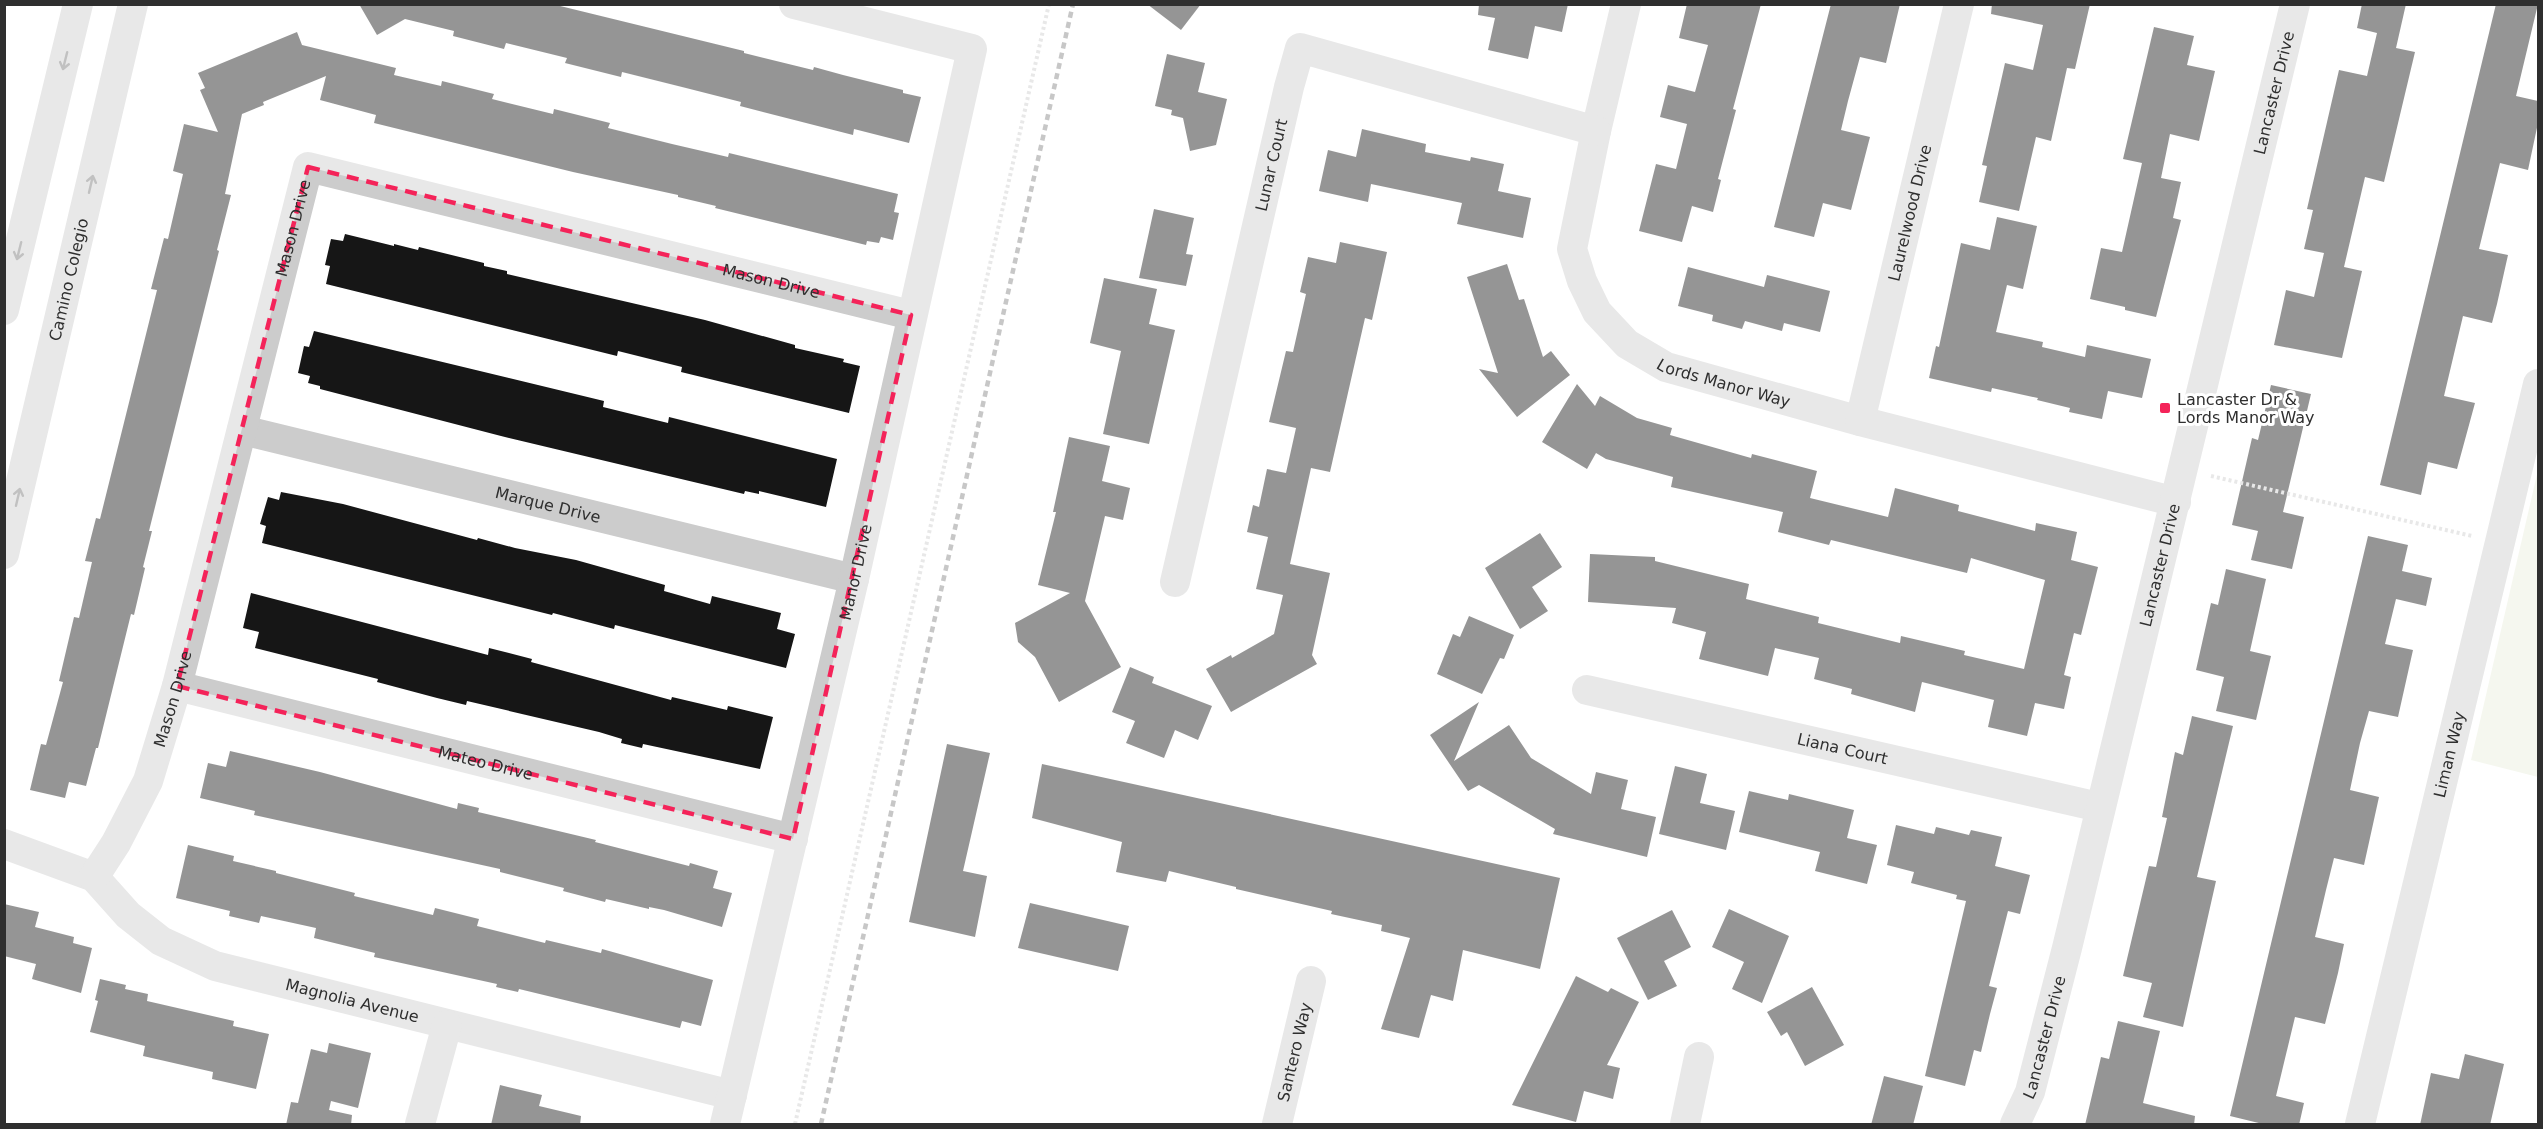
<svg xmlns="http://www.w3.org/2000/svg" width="2543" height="1129" font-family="'DejaVu Sans',sans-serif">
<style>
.green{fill:#e9eddc}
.building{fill:#161616}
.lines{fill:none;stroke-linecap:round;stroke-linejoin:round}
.path{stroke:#ccc;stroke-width:4;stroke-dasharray:3 3;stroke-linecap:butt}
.minor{stroke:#ccc;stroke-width:30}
.rail{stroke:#848484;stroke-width:4.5;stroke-dasharray:6 4.5;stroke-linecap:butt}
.oneway{stroke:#767676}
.marked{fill:none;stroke:#f42359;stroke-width:4.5;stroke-dasharray:12 8;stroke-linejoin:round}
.poi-dot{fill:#f42359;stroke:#fff;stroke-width:2}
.labels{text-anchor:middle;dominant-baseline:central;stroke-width:6;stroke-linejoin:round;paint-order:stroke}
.street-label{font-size:16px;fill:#2f2f2f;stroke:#fff}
.poi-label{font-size:16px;fill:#2f2f2f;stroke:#fff;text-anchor:start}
</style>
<rect width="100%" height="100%" fill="#fff"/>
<path class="green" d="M2538 470V777L2471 760Z"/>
<g class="building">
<path d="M359 4H552L744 51V53L813 70 814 67 843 75 903 90V93L921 97 909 143 854 129 853 135 740 106 741 102 686 88 622 72 621 77 565 63 567 58 506 43 504 49 453 36 454 31 405 19 377 35Z"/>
<path d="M1147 4H1201L1181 30Z"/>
<path d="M1479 4H1568L1562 32 1535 26 1528 59 1488 50 1495 18 1478 15Z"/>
<path d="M1687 4H1761L1733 109 1736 110 1718 179 1721 180 1713 212 1692 206 1682 242 1639 231 1656 164 1676 169 1687 124 1660 117 1668 85 1695 92 1708 45 1679 38Z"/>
<path d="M1831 4H1900L1886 63 1860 57 1848 101 1841 130 1870 137 1851 210 1823 203 1814 237 1774 227Z"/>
<path d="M1992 4H2090L2075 69 2067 68 2051 141 2036 137 2019 211 1979 202 1987 166 1982 165 2005 63 2033 70 2043 25 1991 14Z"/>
<path d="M2362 4H2406L2396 48 2415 52 2384 182 2365 177 2344 267 2362 271 2342 358 2274 345 2286 290 2314 297 2324 253 2304 249 2313 210 2307 209 2339 70 2367 76 2377 33 2357 28Z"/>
<path d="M2496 4H2538L2516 96 2538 101V123L2528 170 2500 163 2479 249 2508 255 2497 304 2492 323 2463 316 2444 396 2475 403 2457 469 2428 462 2421 495 2380 485Z"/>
<path d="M2154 27 2194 36 2187 65 2215 71 2199 141 2170 134 2161 178 2181 182 2173 218 2181 220 2156 317 2125 310V307L2090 299 2101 248 2122 252 2142 163 2123 159Z"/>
<path d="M297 32 302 45 396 68 394 75 441 86 442 81 494 94 492 99 553 114 554 109 610 123 608 128 672 144 728 157 729 153 898 194 894 212 899 213 893 240 881 237 879 243 867 241 866 245 715 208 716 206 678 197V195L573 172 374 123 376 115 320 100 326 76 263 102 264 105 242 114 225 194 231 195 217 250 219 251 149 531H152L143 567 145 568 134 615 131 614 98 748H96L86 786 69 782 65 798 30 790 41 744 46 745 63 682 59 681 74 617 79 618 92 562 85 561 96 518 100 519 157 290 151 289 164 238 168 239 183 174 173 171 184 124 218 132 200 90 205 88 198 73Z"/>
<path d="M1167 54 1205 63 1198 92 1227 99 1216 145 1190 151 1183 118 1171 115 1172 110 1155 106Z"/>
<path d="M1362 129 1426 144 1425 152 1470 161 1471 157 1504 164 1498 191 1531 198 1523 238 1457 224 1462 203 1371 184 1368 202 1319 191 1328 150 1356 157Z"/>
<path d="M1154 209 1194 218 1186 254 1193 255 1186 286 1139 278Z"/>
<path d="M1997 217 2037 226 2023 289 2007 285 1996 332 2043 342 2042 347 2085 357 2087 345 2151 359 2142 398 2108 391 2102 419 2069 412 2070 408 2037 400 2038 398 1992 388 1991 392 1929 378 1936 346 1939 347 1961 243 1990 250Z"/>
<path d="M345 234 394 246V244L418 250 419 247 484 263V266L507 271V274L705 320 795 345V348L844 359 843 362 860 366 849 413 681 372 682 367 618 351 617 356 326 284 330 266 325 265 331 239 343 241Z"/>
<path d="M1340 242 1387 252 1372 320 1365 318 1330 472 1311 468 1290 564 1330 573 1312 655 1317 664 1231 712 1206 669 1231 655 1232 658 1274 634 1283 595 1256 589 1268 537 1247 532 1253 505 1259 507 1267 469 1286 473 1296 428 1269 422 1286 351 1293 352 1306 294 1300 292 1308 257 1336 263Z"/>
<path d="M1507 264 1519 300 1524 299 1543 357 1551 351 1570 375 1517 417 1479 369 1498 373 1467 277Z"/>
<path d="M1688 267 1764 287 1767 275 1830 291 1820 332 1784 323 1782 331 1745 321 1742 329 1712 321 1713 315 1678 306Z"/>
<path d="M1104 278 1157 289 1149 324 1175 330 1149 444 1103 434 1121 351 1090 343Z"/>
<path d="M314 331 604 401 603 407 668 423 669 417 837 459 826 507 759 491V494L745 491 744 494 501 436 320 389V386L308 383 310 376 298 373 304 346 309 347Z"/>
<path d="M1577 384 1595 406 1600 396 1637 418 1672 428 1670 435 1751 458 1752 454 1817 471 1810 498 1888 517 1895 488 1959 505 1958 511 2035 531 2036 523 2077 532 2071 560 2098 567 2081 635 2074 633 2064 675 2071 677 2064 709 2035 703 2027 736 1988 727 1994 700 1922 682 1915 712 1851 694 1852 689 1814 679 1819 658 1775 648 1768 676 1699 659 1706 632 1672 623 1676 608 1588 602 1590 554 1655 557V561L1749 584 1746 599 1819 617 1818 623 1900 643 1901 636 1965 651 1964 655 2024 669 2045 580 1971 558 1967 573 1831 540 1829 545 1778 532 1783 512 1671 487 1673 477 1606 459 1596 453 1587 469 1542 442Z"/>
<path d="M2271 385 2311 394 2283 512 2304 517 2292 569 2251 560 2258 531 2232 525 2252 438 2258 440Z"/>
<path d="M1069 437 1110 446 1102 481 1130 488 1123 520 1105 516 1085 601 1121 667 1059 702 1035 657 1018 642 1015 623 1070 593 1038 585 1056 512H1053Z"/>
<path d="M281 492 343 504 477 540 478 538 515 548 576 560 665 585 664 591 710 604 712 596 781 613 777 629 795 634 786 668 615 625 614 629 553 613 552 615 262 543 266 526 260 524 268 497 279 500Z"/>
<path d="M1540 533 1562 567 1532 587 1548 611 1520 629 1485 568Z"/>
<path d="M2368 536 2408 545 2402 571 2432 578 2426 606 2396 599 2385 644 2413 650 2398 717 2369 711 2360 743 2350 790 2379 797 2364 865 2334 858 2326 890 2315 937 2344 944 2338 973 2325 1024 2295 1017 2276 1096 2304 1103 2299 1125H2267L2230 1116Z"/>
<path d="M2226 569 2266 579 2250 651 2271 656 2256 720 2216 711 2224 677 2196 670 2211 603 2218 605Z"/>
<path d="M251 593 488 655 489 648 532 659 531 662 671 700 672 697 727 710 728 706 773 717 760 769 643 744 642 748 621 743 622 739 599 732 467 701 466 705 437 698 377 682 378 679 255 648 259 632 243 628Z"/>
<path d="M1469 616 1514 635 1504 659 1500 658 1482 694 1437 674 1453 634 1460 637Z"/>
<path d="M1130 667 1154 677 1152 683 1212 706 1198 740 1175 730 1164 758 1126 743 1135 721 1112 712Z"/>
<path d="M1479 702 1454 761 1509 725 1531 758 1591 794 1596 772 1628 780 1621 809 1656 817 1647 857 1553 834 1555 829 1479 785 1468 791 1430 735Z"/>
<path d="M2192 716 2233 726 2197 877 2216 881 2183 1027 2143 1017 2152 983 2123 976 2149 866 2156 867 2167 818 2162 817 2175 752 2183 755Z"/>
<path d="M947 744 990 753 963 871 987 876 975 937 909 922Z"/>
<path d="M230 751 320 772 457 809 458 803 479 808 478 812 596 840 595 842 689 866 690 863 718 871 713 888 732 893 722 927 664 910 649 907V909L606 899 605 902 563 891 564 888 500 872V869L254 815 255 811 200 798 208 763 226 767Z"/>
<path d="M1042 764 1560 878 1540 969 1463 950 1453 1001 1431 995 1419 1038 1381 1029 1410 938 1381 931 1382 925 1331 914 1332 911 1236 889V887L1169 871 1166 882 1116 872 1122 842 1032 818Z"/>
<path d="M1675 766 1707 774 1700 803 1735 811 1726 850 1659 834Z"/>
<path d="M1749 791 1788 800 1789 794 1854 810 1847 838 1877 845 1867 884 1815 871 1820 852 1739 832Z"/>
<path d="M1896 825 1934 834 1936 827 1969 835 1971 830 2002 837 1995 866 2030 875 2020 914 2008 911 1989 986 1997 988 1990 1014 1981 1052 1974 1050 1965 1086 1925 1076 1966 901 1956 899 1957 895 1911 883 1914 872 1887 865Z"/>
<path d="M188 845 234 856 233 861 276 871V873L355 893 354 896 433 915 435 908 479 919 477 926 545 943 546 940 601 953 602 949 713 980 701 1026 682 1021 680 1028 519 989 518 992 496 987 497 984 374 957 375 953 314 938 316 928 261 916 259 923 229 916 230 911 176 898Z"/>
<path d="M1030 903 1129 926 1118 971 1018 948Z"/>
<path d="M4 904 39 912 35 927 74 937 73 943 92 948 81 993 32 979 36 964 4 956Z"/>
<path d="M1729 909 1789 936 1762 1003 1732 989 1744 962 1712 947Z"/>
<path d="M1672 910 1691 947 1664 961 1677 986 1648 1000 1617 938Z"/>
<path d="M1576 976 1608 992 1611 988 1639 1002 1607 1065 1620 1068 1613 1099 1584 1091 1576 1122 1512 1105Z"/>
<path d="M100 979 126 985 125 989 148 994 147 1001 234 1021 233 1026 269 1034 256 1089 212 1079 213 1072 143 1056 145 1046 90 1032 98 1001 95 1000Z"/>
<path d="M1812 987 1844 1045 1805 1066 1787 1032 1781 1036 1767 1012Z"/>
<path d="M2118 1021 2160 1031 2143 1103 2195 1116 2194 1125H2085L2101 1057 2109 1059Z"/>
<path d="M329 1043 371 1053 358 1108 331 1101 329 1110 352 1115 351 1125H286L291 1102 298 1103 311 1049 327 1053Z"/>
<path d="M2465 1054 2504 1064 2490 1125H2420L2431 1073 2459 1079Z"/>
<path d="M1884 1076 1923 1086 1913 1125H1871Z"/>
<path d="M500 1085 542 1095 539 1106 581 1116 580 1125H491Z"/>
</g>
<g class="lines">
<g class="path">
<path d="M2211 476 2472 536"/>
<path d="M795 1124 1049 4"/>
</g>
<g class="minor">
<path id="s1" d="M1626 4 1596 131 1572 249 1582 281 1597 312 1627 344 1666 367 1860 421 2176 502"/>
<path d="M4 310 78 4"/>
<path id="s2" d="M1860 421 1959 4"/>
<path id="s3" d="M242 430 854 579"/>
<path id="s4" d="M4 554 133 4"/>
<path id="s5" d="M1175 582 1289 87 1300 48 1596 131"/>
<path id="s6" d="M177 686 793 839"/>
<path id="s7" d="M1587 690 2099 807"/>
<path id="s8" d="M4 844 94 877 128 915 161 941 215 966 732 1095"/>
<path id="s9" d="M94 877 116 843 148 781 177 686 308 167 911 315"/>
<path d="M420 1124 447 1025"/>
<path id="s10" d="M725 1124 854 579 972 49 794 4"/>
<path id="s11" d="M1277 1124 1311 981"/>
<path d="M1685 1124 1699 1057"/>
<path id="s12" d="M2015 1124 2030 1092 2067 948 2295 4"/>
<path id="s13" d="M2360 1124 2538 384"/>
</g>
<path class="rail" d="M821 1124 1073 4"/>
</g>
<defs><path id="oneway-shaft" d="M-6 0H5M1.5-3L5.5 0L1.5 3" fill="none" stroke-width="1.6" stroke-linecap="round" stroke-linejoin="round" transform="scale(1.5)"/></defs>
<g class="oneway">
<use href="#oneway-shaft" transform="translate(65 61) rotate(104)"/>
<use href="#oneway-shaft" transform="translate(91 184) rotate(-77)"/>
<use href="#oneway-shaft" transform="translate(19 251) rotate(104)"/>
<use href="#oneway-shaft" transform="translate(18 497) rotate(-77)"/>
</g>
<path d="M0 0H2543V1129H0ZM308 167 911 315 793 839 177 686Z" fill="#fff" fill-opacity=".55" fill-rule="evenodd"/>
<path class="marked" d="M308 167 911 315 793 839 177 686Z"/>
<rect class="poi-dot" x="2159" y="402" width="12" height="12" rx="3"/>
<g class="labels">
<g class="street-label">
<text stroke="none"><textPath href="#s12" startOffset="1064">Lancaster Drive</textPath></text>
<text stroke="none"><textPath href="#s5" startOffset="428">Lunar Court</textPath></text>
<text stroke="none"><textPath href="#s2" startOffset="214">Laurelwood Drive</textPath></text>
<text stroke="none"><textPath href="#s9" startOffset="682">Mason Drive</textPath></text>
<text stroke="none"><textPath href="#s4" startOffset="282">Camino Colegio</textPath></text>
<text stroke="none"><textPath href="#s9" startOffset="1222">Mason Drive</textPath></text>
<text stroke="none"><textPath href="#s1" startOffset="468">Lords Manor Way</textPath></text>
<text stroke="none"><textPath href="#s3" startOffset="315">Marque Drive</textPath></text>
<text stroke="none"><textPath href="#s12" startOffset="578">Lancaster Drive</textPath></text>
<text stroke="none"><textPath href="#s10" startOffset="567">Manor Drive</textPath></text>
<text stroke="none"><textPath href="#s9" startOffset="196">Mason Drive</textPath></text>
<text stroke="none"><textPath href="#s7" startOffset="262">Liana Court</textPath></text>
<text stroke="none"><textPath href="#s13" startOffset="380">Liman Way</textPath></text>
<text stroke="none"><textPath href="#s6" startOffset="318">Mateo Drive</textPath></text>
<text stroke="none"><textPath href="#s8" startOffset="390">Magnolia Avenue</textPath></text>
<text stroke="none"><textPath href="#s12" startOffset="92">Lancaster Drive</textPath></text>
<text stroke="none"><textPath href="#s11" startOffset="74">Santero Way</textPath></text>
</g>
<g class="poi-label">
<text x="2177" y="399">Lancaster Dr &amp;<tspan x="2177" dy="18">Lords Manor Way</tspan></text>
</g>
</g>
<rect width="2543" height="1129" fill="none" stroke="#2f2f2f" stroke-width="12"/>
</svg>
